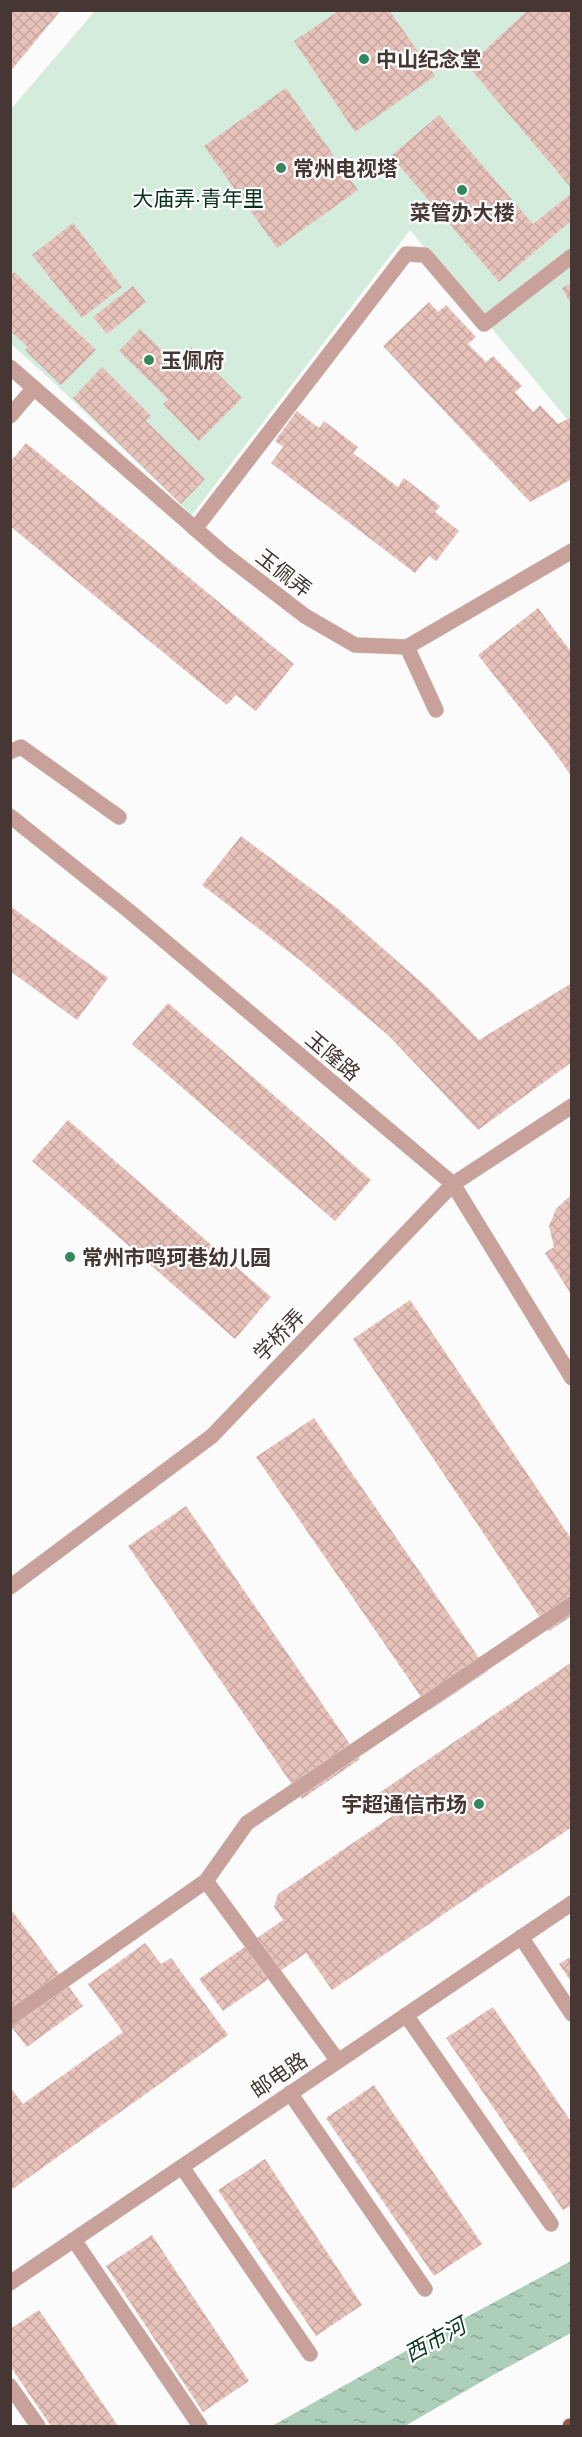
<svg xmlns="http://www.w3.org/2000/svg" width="582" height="2437" font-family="Montserrat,'Noto Sans SC',sans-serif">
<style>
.park{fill:#d4ecdc}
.water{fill:url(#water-ripples)}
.building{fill:url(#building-cross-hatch)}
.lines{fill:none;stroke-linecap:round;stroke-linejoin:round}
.minor-casing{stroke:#dad8d7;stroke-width:16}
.major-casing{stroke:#dad8d7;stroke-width:16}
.minor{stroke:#c8a19a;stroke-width:15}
.major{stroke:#97554a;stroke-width:15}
.poi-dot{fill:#32885b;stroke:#fff;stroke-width:2}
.labels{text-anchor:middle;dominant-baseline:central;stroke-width:4.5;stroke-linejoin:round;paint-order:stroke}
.poi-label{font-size:21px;font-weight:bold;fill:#463734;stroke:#fff;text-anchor:start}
.park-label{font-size:21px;fill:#06321d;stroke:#fff}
.street-label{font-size:21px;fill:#463734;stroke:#fff}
.water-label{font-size:22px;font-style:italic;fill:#0d3822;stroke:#fff}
</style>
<defs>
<pattern id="water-ripples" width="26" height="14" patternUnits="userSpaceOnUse" patternTransform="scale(1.5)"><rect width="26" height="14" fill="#adceb9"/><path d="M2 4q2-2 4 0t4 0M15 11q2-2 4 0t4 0" fill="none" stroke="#8fa897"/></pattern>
<pattern id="building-cross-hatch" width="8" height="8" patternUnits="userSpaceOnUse" patternTransform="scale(1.5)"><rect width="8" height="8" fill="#e7c2bb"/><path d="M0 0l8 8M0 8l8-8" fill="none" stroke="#c8a7a1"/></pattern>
</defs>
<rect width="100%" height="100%" fill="#fbfbfb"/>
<path class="park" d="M95 11H571V424L410 230 192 515 49 378 11 344V109Z"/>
<path class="water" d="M571 2261V2333L493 2375 405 2426H272L461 2320Z"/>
<g class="building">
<path d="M10 10H61L10 72Z"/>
<path d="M340 10H389L435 76 355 132 294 41Z"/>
<path d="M528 10H572V189L468 66Z"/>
<path d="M286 88 358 190 277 248 204 146Z"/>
<path d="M439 115 533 224 572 193V220L499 282 391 156Z"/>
<path d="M73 223 122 287 82 318 32 255Z"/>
<path d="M14 272 96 350 61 385 25 350 28 347 10 331V276Z"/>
<path d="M572 283V306L562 288Z"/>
<path d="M133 286 146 302 107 334 93 317Z"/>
<path d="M429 302 438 312 446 305 476 337 468 344 486 362 493 356 522 386 515 392 533 412 540 405 558 424 572 417V479L530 502 383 346Z"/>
<path d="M140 329 175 363 191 347 242 398 199 441 163 404 168 399 119 351Z"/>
<path d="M102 367 151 416 146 421 205 479 181 504 73 398Z"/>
<path d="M297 411 319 428 324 421 358 447 353 453 398 487 404 478 440 506 435 512 459 531 436 561 429 556 415 573 271 463 283 447 275 441Z"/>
<path d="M26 443 294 664 256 711 236 695 227 705 10 526V462Z"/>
<path d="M538 608 572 653V777L550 746 478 655Z"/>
<path d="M241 836 337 908 430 990 479 1040 572 983V1062L478 1130 389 1036 301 961 202 885Z"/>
<path d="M10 906 108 978 77 1020 10 971Z"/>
<path d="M168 1003 371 1180 335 1221 132 1044Z"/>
<path d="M68 1120 271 1297 235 1339 32 1161Z"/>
<path d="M572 1194V1296L545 1253 554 1247 549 1226 556 1209Z"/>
<path d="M410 1300 572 1540V1616L549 1631 353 1339Z"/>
<path d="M314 1418 488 1671 430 1710 256 1457Z"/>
<path d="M186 1506 360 1759 302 1799 128 1546Z"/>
<path d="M572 1662V1827L332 1990 306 1953 223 2011 199 1979 283 1920 274 1907 278 1894 394 1815 379 1793Z"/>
<path d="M10 1908 83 2006 27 2047 10 2025Z"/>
<path d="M145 1943 161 1964 171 1958 228 2035 10 2191V2087L23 2104 123 2032 88 1984Z"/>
<path d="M572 1956V1983L559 1964Z"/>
<path d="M493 2007 572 2123V2205L563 2210 446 2038Z"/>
<path d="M374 2085 482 2244 434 2276 326 2118Z"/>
<path d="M265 2159 362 2305 316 2336 218 2190Z"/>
<path d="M152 2235 249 2381 203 2412 106 2266Z"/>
<path d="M39 2310 118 2426H51L10 2366V2329Z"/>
</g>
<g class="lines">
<defs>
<g id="minor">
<path d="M10 367 223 553 305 616 355 645 407 647 572 551"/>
<path d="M10 416 34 388"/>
<path d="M195 529 406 254 425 255 484 324 572 256"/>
<path d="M407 647 436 710"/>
<path d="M10 752 21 747 119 817"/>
<path d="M10 816 129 911 453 1184 572 1378"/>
<path d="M10 1587 212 1436 453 1184 572 1106"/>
<path d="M206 1881 338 2061"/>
<path d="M521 1937 572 2014"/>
<path d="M406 2015 551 2224"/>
<path d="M10 2018 206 1881 247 1823 572 1604"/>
<path d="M290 2093 425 2289"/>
<path d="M182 2167 310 2354"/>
<path d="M74 2240 200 2426"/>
<path d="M10 2283 572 1903"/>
<path d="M10 2386 38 2426"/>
</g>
<path id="major" d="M570 2426H572"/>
</defs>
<use href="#minor" class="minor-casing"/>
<use href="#major" class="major-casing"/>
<use href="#minor" class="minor"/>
<use href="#major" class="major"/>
</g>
<g class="poi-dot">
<circle cx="364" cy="59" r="6"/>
<circle cx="281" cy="168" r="6"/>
<circle cx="462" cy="190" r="6"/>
<circle cx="149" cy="360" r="6"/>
<circle cx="70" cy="1257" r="6"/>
<circle cx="479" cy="1804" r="6"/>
</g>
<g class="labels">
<g class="poi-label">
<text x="376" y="59">中山纪念堂</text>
<text x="293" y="168">常州电视塔</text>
<text x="462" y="212" text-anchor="middle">菜管办大楼</text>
<text x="161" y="360">玉佩府</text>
<text x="82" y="1257">常州市鸣珂巷幼儿园</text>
<text x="467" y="1804" text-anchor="end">宇超通信市场</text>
</g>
<g class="park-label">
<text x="198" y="198">大庙弄·青年里</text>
</g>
<g class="street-label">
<text transform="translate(284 573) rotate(38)">玉佩弄</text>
<text transform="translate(333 1056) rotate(40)">玉隆路</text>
<text transform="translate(279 1335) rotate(-46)">学桥弄</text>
<text transform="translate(279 2075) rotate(-34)">邮电路</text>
</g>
<g class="water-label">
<text transform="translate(435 2340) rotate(-29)">西市河</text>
</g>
</g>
<rect width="582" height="2437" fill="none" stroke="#463734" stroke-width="24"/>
</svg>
